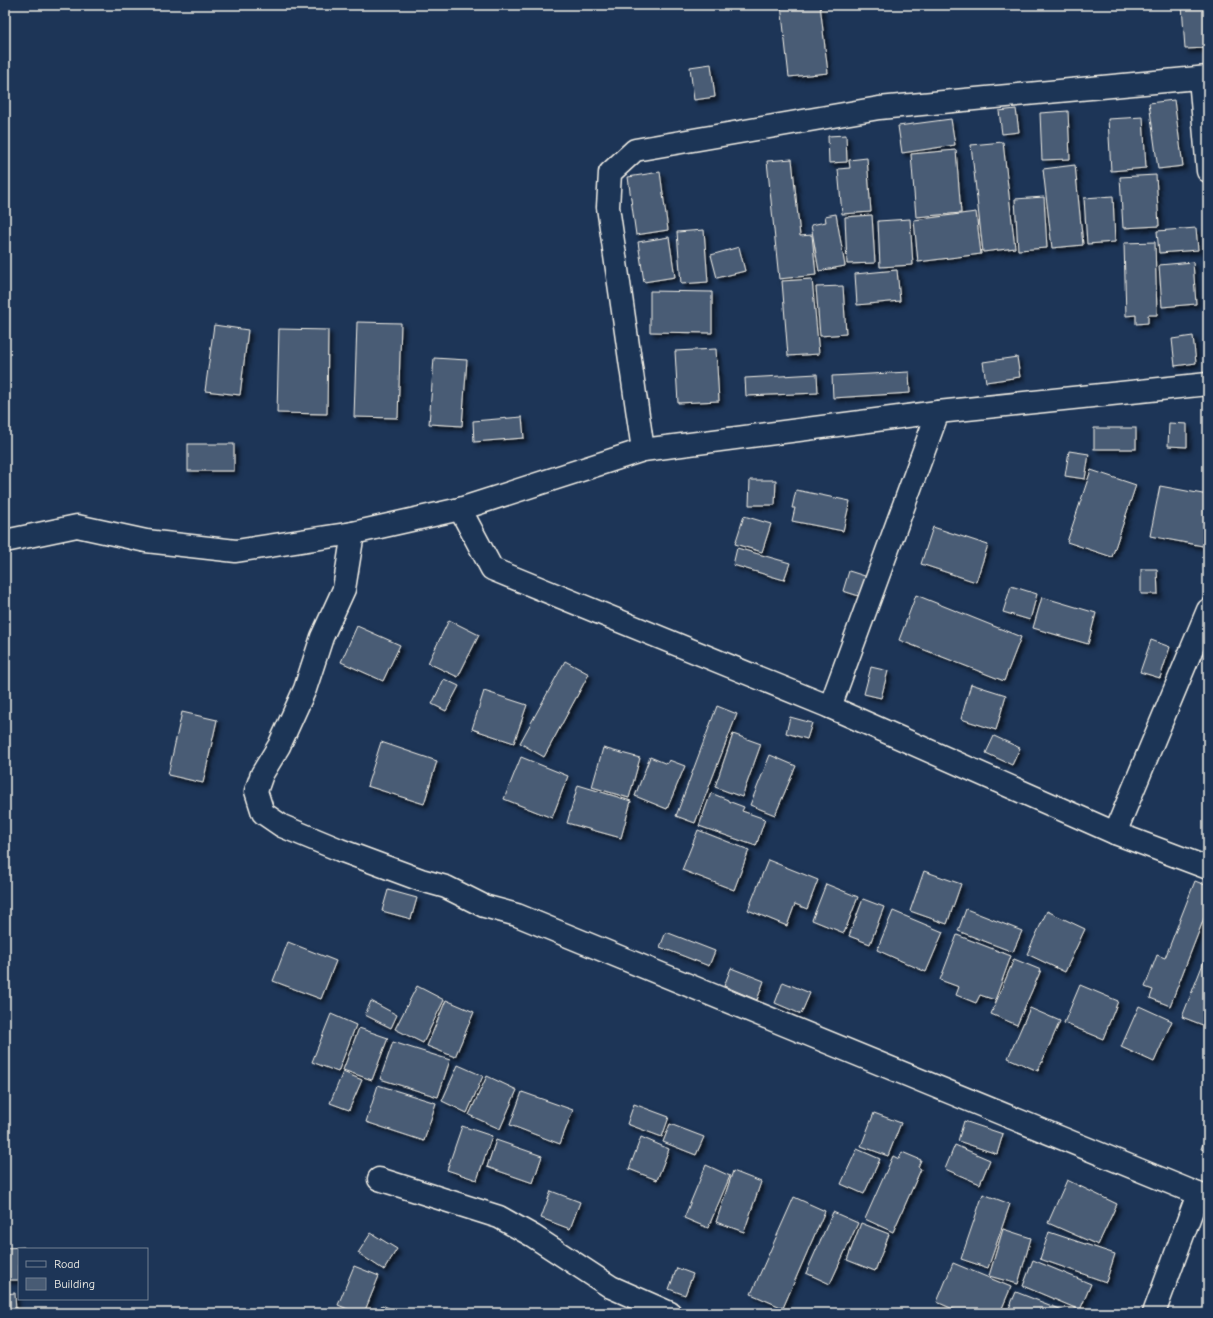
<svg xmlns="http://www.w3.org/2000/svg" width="1213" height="1318" font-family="'Comic Neue',sans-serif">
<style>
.building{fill:#485b74;stroke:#f4f1e8;filter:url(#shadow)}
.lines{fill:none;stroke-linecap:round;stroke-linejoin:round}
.minor-casing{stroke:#f4f1e8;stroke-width:25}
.minor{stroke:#1d3557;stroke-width:22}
</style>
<defs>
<filter id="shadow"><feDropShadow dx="3.5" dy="3.5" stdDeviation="2" flood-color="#0009"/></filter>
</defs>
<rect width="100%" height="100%" fill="#1d3557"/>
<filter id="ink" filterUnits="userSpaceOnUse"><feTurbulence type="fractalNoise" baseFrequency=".025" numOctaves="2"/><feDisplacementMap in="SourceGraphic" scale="8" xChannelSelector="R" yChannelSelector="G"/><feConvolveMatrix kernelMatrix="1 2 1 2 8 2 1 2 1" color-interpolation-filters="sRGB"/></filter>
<g filter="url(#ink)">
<g class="building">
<path d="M781 5H820L828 73 789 77Z"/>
<path d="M1182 5H1208V48L1185 49Z"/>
<path d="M711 64 715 97 694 100 690 67Z"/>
<path d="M1174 100 1183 166 1158 169 1149 103Z"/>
<path d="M1016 109 1019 132 1002 134 999 111Z"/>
<path d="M1068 111 1070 159 1042 160 1040 113Z"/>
<path d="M1143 117 1146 168 1111 171 1108 119Z"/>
<path d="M951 119 955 145 902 153 898 126Z"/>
<path d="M846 135 847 162 829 163 828 136Z"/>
<path d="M1003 142 1015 248 983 252 971 145Z"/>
<path d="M956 150 961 213 916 217 911 154Z"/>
<path d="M867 158 871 212 842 214 838 169 850 168 849 160Z"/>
<path d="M792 159 800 236 812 235 816 275 779 279 767 161Z"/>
<path d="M1075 165 1083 245 1052 248 1043 169Z"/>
<path d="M660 172 668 230 636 235 628 177Z"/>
<path d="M1156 175 1159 226 1123 228 1120 177Z"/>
<path d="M1113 196 1115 242 1087 244 1084 198Z"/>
<path d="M1044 197 1047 248 1018 250 1015 199Z"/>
<path d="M976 212 981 254 918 262 914 220Z"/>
<path d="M836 214 845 266 819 271 811 225 826 222 825 216Z"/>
<path d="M872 215 875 263 847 264 845 217Z"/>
<path d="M910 219 913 265 880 267 878 221Z"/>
<path d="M1196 228 1198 250 1159 253 1157 231Z"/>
<path d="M704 230 708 282 681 284 677 232Z"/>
<path d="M669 237 675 277 644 282 638 242Z"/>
<path d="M1155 242 1157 315H1148V323L1136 324V315L1126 316 1124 243Z"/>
<path d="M739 247 745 271 717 278 711 255Z"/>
<path d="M1193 262 1196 304 1162 307 1159 265Z"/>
<path d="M897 270 900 301 857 305 855 274Z"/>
<path d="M812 279 819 354 788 356 782 281Z"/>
<path d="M843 286 846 334 820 336 816 287Z"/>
<path d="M650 291 712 292V333L650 332Z"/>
<path d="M357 322 401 323 398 418 354 417Z"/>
<path d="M214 325 248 330 240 395 205 391Z"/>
<path d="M279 329 328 330 327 414 277 413Z"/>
<path d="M1193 336 1196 363 1175 366 1172 339Z"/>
<path d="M716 349 719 401 678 403 675 351Z"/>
<path d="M1017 357 1020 377 986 382 983 362Z"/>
<path d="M434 358 467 360 462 426 429 424Z"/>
<path d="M909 372 910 393 833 398 832 376Z"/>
<path d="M817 374 818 393 746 396 745 378Z"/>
<path d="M522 417 524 438 474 442 473 421Z"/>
<path d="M1169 423 1187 424V447L1168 446Z"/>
<rect x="1094" y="428" width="42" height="21"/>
<rect x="188" y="444" width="46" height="27"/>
<path d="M1069 451 1089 454 1085 479 1065 476Z"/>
<path d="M1091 470 1136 485 1112 557 1067 542Z"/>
<path d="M750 480H776L775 505H749Z"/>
<path d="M1160 486 1208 495V547L1150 536Z"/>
<path d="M796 490 850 501 843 531 792 521 795 508H792Z"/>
<path d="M744 516 771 524 762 552 735 544Z"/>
<path d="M933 527 988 545 976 582 921 564Z"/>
<path d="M737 548 790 563 784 580 733 565Z"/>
<path d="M1141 569H1157L1158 594H1141Z"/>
<path d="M849 571 868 577 862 597 843 591Z"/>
<path d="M1011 586 1037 594 1030 620 1003 612Z"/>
<path d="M916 595 1021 637 1004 681 899 640Z"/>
<path d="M1042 597 1096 613 1088 644 1033 628Z"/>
<path d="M449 620 479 635 458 677 428 663Z"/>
<path d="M357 626 400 645 383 681 341 662Z"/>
<path d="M1151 640 1170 647 1160 678 1140 672Z"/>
<path d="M565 661 589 674 544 757 520 743Z"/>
<path d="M871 667 888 671 881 698 864 694Z"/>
<path d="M444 679 459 686 446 711 432 704Z"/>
<path d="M971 684 1006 695 996 730 961 719Z"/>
<path d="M484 691 527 705 514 743 472 729Z"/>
<path d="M717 706 737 714 695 823 676 816Z"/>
<path d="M182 712 217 720 203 783 168 775Z"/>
<path d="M790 717 812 723 807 739 786 733Z"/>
<path d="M733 734 761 744 742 797 715 787Z"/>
<path d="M994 736 1020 748 1012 765 986 753Z"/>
<path d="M381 742 437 761 424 804 367 786Z"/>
<path d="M603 748 640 758 629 798 592 787Z"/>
<path d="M770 755 796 766 775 815 750 805Z"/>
<path d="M521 757 568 776 552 818 504 799Z"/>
<path d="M650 757 667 764 669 760 685 766 667 809 635 796Z"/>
<path d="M578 785 631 801 621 838 567 823Z"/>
<path d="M711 793 728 800V801L744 807 742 811 765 819 756 846 699 826Z"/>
<path d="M698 830 749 850 734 890 682 870Z"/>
<path d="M768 860 818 880 807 909 795 904 787 926 748 910Z"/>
<path d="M924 871 961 884 947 924 910 911Z"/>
<path d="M1195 881 1208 886V908L1170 1006 1150 998 1153 990 1145 987 1157 955 1165 958Z"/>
<path d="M826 884 858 897 844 933 812 920Z"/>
<path d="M388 890 417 898 411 919 382 911Z"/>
<path d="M863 899 884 907 870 944 849 936Z"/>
<path d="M966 909 1022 931 1013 952 958 931Z"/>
<path d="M893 911 943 932 926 972 877 950Z"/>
<path d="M1047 911 1085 929 1065 972 1027 954Z"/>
<path d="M666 932 715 951 709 966 660 947Z"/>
<path d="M957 935 1011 956 995 1000 980 995 976 1003 956 995 959 987 940 980Z"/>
<path d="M288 942 336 961 321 999 273 981Z"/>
<path d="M1208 951V1027L1182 1017Z"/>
<path d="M1014 959 1041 970 1017 1025 991 1014Z"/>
<path d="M731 968 764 981 757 1000 724 986Z"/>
<path d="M783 982 810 993 801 1014 775 1003Z"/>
<path d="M1080 985 1118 1001 1103 1039 1064 1023Z"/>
<path d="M417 986 444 1000 423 1043 395 1029Z"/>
<path d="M446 1000 474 1012 455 1057 427 1046Z"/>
<path d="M371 1001 397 1015 391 1028 365 1015Z"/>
<path d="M1139 1006 1172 1021 1154 1062 1121 1047Z"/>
<path d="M1030 1008 1060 1021 1038 1071 1008 1058Z"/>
<path d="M331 1014 356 1025 338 1072 312 1062Z"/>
<path d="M359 1028 388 1038 372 1080 343 1070Z"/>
<path d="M393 1042 450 1060 438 1097 380 1079Z"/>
<path d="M458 1065 483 1076 467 1113 442 1101Z"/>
<path d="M343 1072 362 1080 349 1110 330 1103Z"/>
<path d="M487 1076 517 1090 500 1129 469 1115Z"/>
<path d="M378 1085 436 1103 424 1141 366 1122Z"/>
<path d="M522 1092 573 1110 560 1144 510 1125Z"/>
<path d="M634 1104 669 1117 662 1137 627 1124Z"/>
<path d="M874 1113 901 1123 888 1156 861 1146Z"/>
<path d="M964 1121 1003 1134 997 1154 958 1141Z"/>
<path d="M670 1124 704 1137 696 1155 663 1142Z"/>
<path d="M462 1126 492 1136 477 1180 447 1170Z"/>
<path d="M1208 1130V1151L1201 1149Z"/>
<path d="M641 1137 669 1149 657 1180 629 1169Z"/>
<path d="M496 1140 542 1156 533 1183 487 1167Z"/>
<path d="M955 1145 990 1160 980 1184 945 1169Z"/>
<path d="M857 1149 880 1159 864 1194 841 1184Z"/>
<path d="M902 1152 921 1160 918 1167 921 1169 893 1232 865 1219 893 1156 899 1159Z"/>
<path d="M706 1165 730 1176 708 1228 684 1218Z"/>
<path d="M733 1171 761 1182 744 1232 716 1222Z"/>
<path d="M1067 1180 1117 1204 1098 1245 1048 1223Z"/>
<path d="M551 1191 580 1202 570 1229 541 1218Z"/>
<path d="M983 1194 1010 1204 988 1268 961 1259Z"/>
<path d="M794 1197 825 1211 783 1308 751 1294Z"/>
<path d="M833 1212 858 1223 830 1284 806 1273Z"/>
<path d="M861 1223 889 1234 875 1271 847 1260Z"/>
<path d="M1003 1229 1031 1238 1018 1284 989 1276Z"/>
<path d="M1049 1232 1115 1254 1106 1282 1040 1259Z"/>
<path d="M371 1233 397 1249 384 1270 358 1253Z"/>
<path d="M24 1247V1249H19V1280H5V1248Z"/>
<path d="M1033 1260 1091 1284 1080 1310 1023 1286Z"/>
<path d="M953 1263 1011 1287 1000 1313H962L937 1302Z"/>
<path d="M354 1266 379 1276 364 1313H357L338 1305Z"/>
<path d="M677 1268 693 1274 685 1295 669 1289Z"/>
<path d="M1016 1292 1070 1313H1007Z"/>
<path d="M15 1293 16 1313H5V1294Z"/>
<path d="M382 1305 400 1313H378Z"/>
</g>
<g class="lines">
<defs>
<g id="minor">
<path d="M1200 78 1208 171"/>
<path d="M643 450 608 207 610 173 635 150 879 108 1208 77"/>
<path d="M460 509 492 569 830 707 1115 833 1208 868"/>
<path d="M353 533 344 589 322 637 305 689 279 746 262 774 256 791 263 813 282 826 340 850 421 880 446 887 484 906 517 915 1198 1194"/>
<path d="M5 541 77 526 146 541 236 551 353 533 460 509 643 450 938 412 1208 384"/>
<path d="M830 707 938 412"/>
<path d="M1115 833 1208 610"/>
<path d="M379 1179 499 1217 533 1236 611 1287 670 1313"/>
<path d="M1154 1313 1198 1194 1208 1198"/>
</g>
</defs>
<use href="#minor" class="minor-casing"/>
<use href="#minor" class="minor"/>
</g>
</g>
<rect width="1213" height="1318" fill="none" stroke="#1d3557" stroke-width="20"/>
<rect x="10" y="10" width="1193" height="1298" fill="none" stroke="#f4f1e8" stroke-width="1.5" filter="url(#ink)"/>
<rect x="18" y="1248" width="130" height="52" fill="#1d3557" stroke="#738091"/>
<rect x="26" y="1261" width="20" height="6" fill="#1d3557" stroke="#738091"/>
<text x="54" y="1268" font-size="12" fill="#f4f1e8">Road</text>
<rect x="26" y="1278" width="20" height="12" fill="#485b74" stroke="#738091"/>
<text x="54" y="1288" font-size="12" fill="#f4f1e8">Building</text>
</svg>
